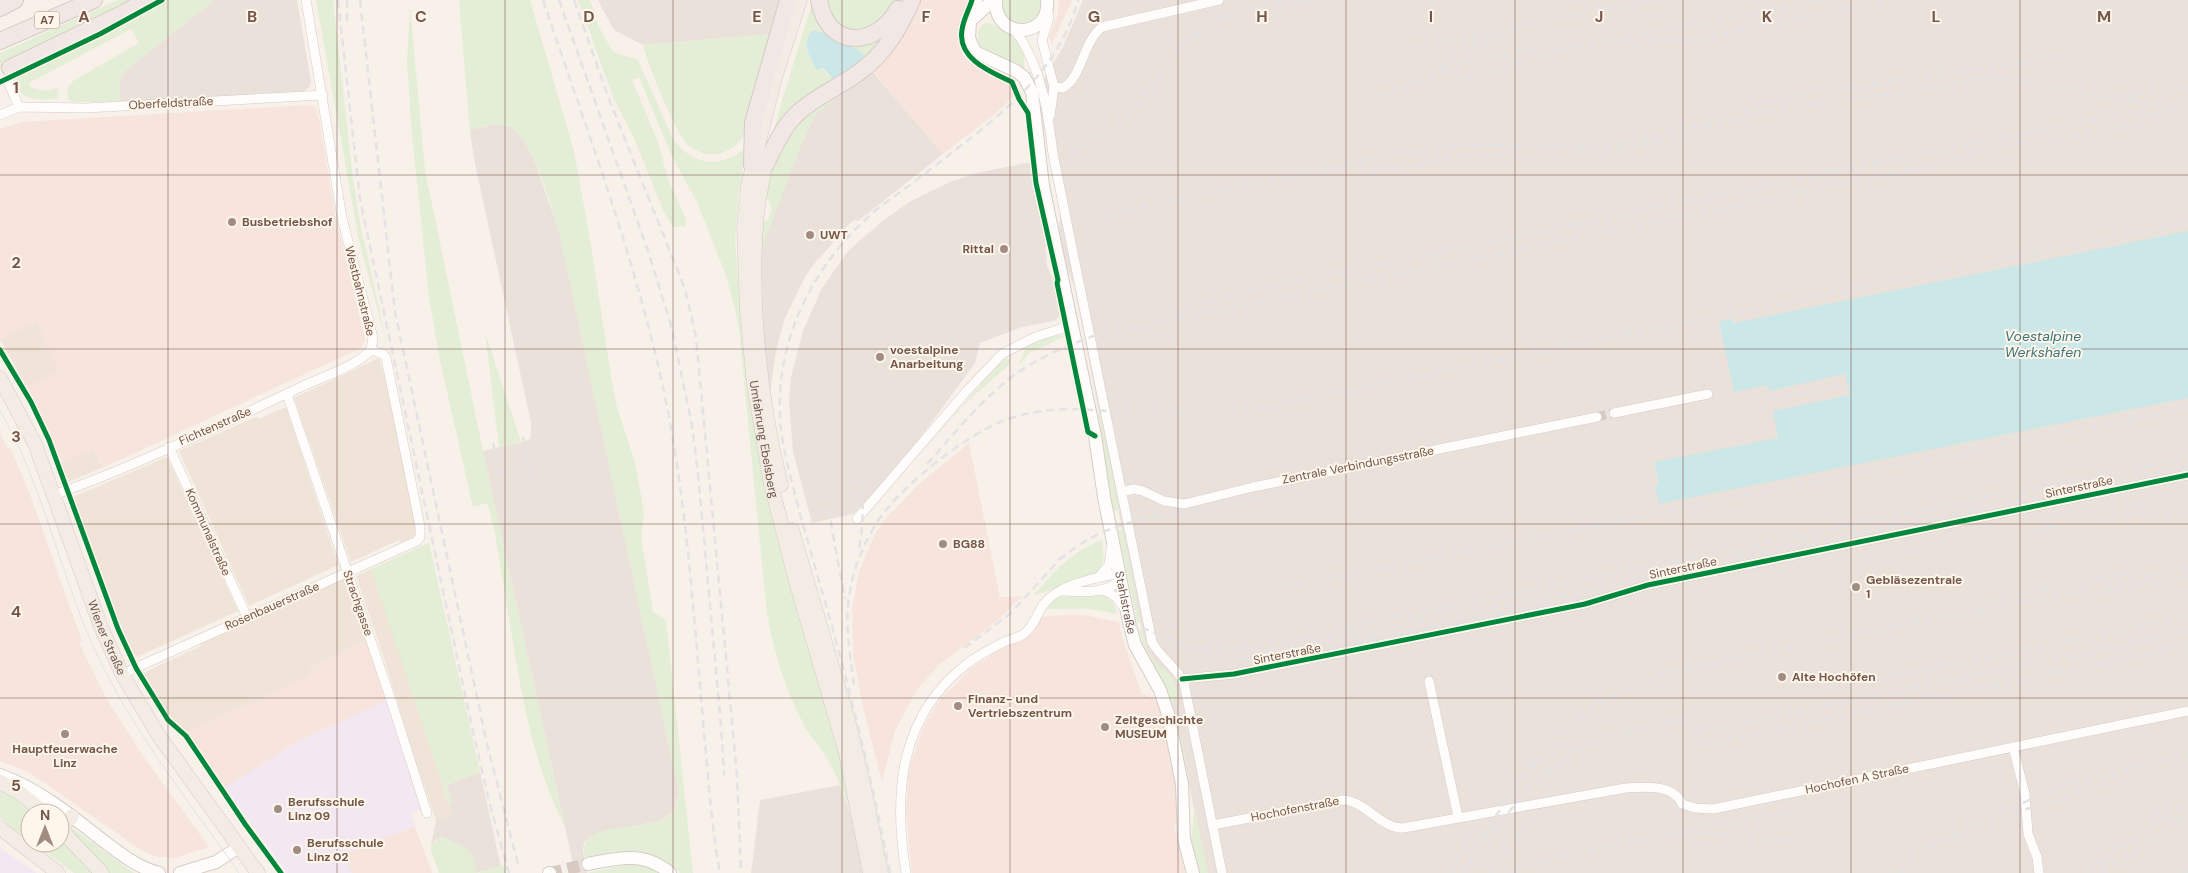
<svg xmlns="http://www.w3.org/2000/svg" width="2188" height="873" font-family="'DM Sans',sans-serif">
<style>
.residential{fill:#f0e3d7}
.commercial{fill:#f7e5dd}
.industrial{fill:#eae1db}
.education{fill:#f3e8f2}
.green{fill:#e4edd5;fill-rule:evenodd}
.water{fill:#cce7e7}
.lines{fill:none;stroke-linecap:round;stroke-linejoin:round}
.street-tunnel{stroke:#d6cac2;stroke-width:9;stroke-dasharray:9 4.5;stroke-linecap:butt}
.secondary-tunnel{stroke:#d6cac2;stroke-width:12;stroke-dasharray:12 6;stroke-linecap:butt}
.street-casing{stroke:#d6ccc7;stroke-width:10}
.secondary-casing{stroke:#d6ccc6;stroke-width:14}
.primary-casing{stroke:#d5cbc6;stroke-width:15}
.highway-casing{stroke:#d5cbc6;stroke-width:18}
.street{stroke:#fefdfc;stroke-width:9}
.secondary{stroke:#fefdfc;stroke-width:12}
.primary{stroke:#f2ece5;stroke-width:14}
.highway{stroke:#f1e7e4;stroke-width:16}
.tram{stroke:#e4e2e4;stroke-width:1}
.rail{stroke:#e4e2e4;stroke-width:2.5;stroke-dasharray:8 5;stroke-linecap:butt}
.cycleway-casing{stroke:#fff6eb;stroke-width:8}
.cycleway{stroke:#00873e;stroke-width:5}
.grid{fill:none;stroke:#75564a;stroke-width:1;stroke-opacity:0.55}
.poi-dot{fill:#a28c82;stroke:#fff6eb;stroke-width:2}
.labels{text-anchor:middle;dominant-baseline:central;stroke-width:4;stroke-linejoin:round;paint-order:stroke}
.shield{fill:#fff6eb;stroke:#9e867a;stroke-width:1}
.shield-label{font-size:11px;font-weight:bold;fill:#75564a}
.street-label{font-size:12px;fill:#75564a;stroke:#fff6eb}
.poi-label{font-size:12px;font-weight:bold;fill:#75564a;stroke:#fff6eb;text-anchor:start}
.water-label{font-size:14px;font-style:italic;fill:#3d757b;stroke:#fff6eb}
.grid-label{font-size:16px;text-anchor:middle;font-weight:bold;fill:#75564a;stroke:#fff6eb;stroke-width:4;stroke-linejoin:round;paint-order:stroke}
</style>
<rect width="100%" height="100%" fill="#f7f1ea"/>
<g class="residential">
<path d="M37 321 59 371 27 387 0 339Z"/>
<path d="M379 358 389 394 417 530 413 538 401 543 399 540 351 562 294 398Z"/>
<path d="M286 407 338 565 249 606 179 451 256 417 259 419Z"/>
<path d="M93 449 102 468 68 482 60 463Z"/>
<path d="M167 457 238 611 137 657 133 653 116 614 73 497Z"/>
<path d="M371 569 399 649 452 816 436 820 414 756 383 655 356 576Z"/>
<path d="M344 578 367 641 309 668 312 675 181 735 143 673 201 646 200 643Z"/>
</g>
<g class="commercial">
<path d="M915 0H971L960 29 959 36 963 50 979 68 1007 82 1014 89 1015 95 995 114 943 154 870 68Z"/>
<path d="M1059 0H1072L1052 44 1049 38 1058 14Z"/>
<path d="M308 105 315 107 318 113 336 219 363 330 365 339 361 348 102 468 93 449 60 463 27 387 59 371 37 321 0 339V129L21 122Z"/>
<path d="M0 432 8 449 10 448 28 489 82 641 79 643 106 698 141 753 209 847 175 858 153 856 141 850 30 773 0 761Z"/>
<path d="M969 443 1000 597 1022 596 1003 616 939 665 916 691 895 731 882 782 864 712 853 655 852 608 859 572 875 534 886 518 918 485Z"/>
<path d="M1063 615H1084L1119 622 1122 636 1142 694 1159 700 1178 790 1177 824 1174 825 1185 873H912L906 811 908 772 920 736 929 717 940 700 971 668 1007 646 1032 635 1042 617Z"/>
<path d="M368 641 386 701 297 742 225 788 187 732 311 675 308 668Z"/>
<path d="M415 826 432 873H352L342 855Z"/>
</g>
<g class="industrial">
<path d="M215 0H297L311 82 309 87 304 92 120 102V80L127 69Z"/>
<path d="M598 0H785L774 34 643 45 614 30Z"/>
<path d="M1083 0H2188V873H1205L1186 765 1165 674 1153 664 1146 650 1074 286 1066 265 1059 231 1060 213 1048 155 1038 88 1062 49Z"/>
<path d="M872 71 943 154 858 221 854 220 843 230 819 259 818 258 805 277 785 318 776 350 770 393 760 307 761 251 765 235 792 164 815 115 842 92Z"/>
<path d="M496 124 511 127 523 139 532 154 559 231 679 792 674 811 660 821 604 831 592 836 584 842 583 850 587 873H575L483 451 526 441 530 438 531 432V423L474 159 470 130Z"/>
<path d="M1031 162 1045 236 1047 266 1055 284 1061 315 1054 321 1022 327 980 343 975 363 912 449 866 502 853 514 812 523 793 452 789 402 791 377 803 331 822 288 849 250 884 220 909 202 952 181 977 173Z"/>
<path d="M480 772 500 863 498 867 476 873 472 853 436 839 431 845 436 820 452 816 449 805 452 803 447 785Z"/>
<path d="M840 785 856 829 865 873H751L760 800Z"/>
</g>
<g class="education">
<path d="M386 701 421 806 420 810 411 814 415 826 342 855 352 873H287L225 788 297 742Z"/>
<path d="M0 848 37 873H0Z"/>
</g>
<g class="green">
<path d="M118 0H138L0 68V53Z"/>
<path d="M167 0H215L127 69 120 80V102H73L69 100C66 93 67 87 73 81L139 43 131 29 29 83 31 88 46 91 57 88 59 91 57 98C41 102 15 100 15 79L128 22Z"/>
<path d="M316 0H333L353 179 360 223 388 348 359 240Z"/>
<path d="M459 0H530L574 151 591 246 612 382 616 404 635 462 644 513 641 536 653 612 666 620 693 873H680C650 843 623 850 585 857 574 817 657 835 674 811 677 806 678 799 679 792L559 231C550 205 535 143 511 128 500 120 483 127 470 130Z"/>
<path d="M578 0H590L600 29 613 52 638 60 673 139C694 167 720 169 747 147L738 197 735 240 743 342 838 742 856 829C848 803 839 777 825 755 818 744 808 734 803 723 785 690 774 651 767 614L739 329 733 301 725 273 697 202 671 154 639 77 632 80 658 142 668 179 685 217 686 226 673 227 663 210 634 138 613 97Z"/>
<path d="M813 0 825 27 890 35 843 78 768 154 781 104ZM818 31 825 36 829 76 822 68 816 69 805 47Z"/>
<path d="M823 0H898L897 4 866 33 840 30Z"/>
<path d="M1002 0H1041L1038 17C1024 28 1017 27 1004 16Z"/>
<path d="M410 7 425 170 483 451 564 824C526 752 516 657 502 577 498 552 495 527 487 503L473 507 440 360 429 297 412 135 407 63Z"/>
<path d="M985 23C993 23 997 26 1003 30 1020 41 1026 49 1024 69L985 52C977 43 974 31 985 23Z"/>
<path d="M774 34 746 131C741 143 733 149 721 153 710 156 698 153 689 146 675 134 648 64 643 45Z"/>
<path d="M842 92 815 115 804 138 761 251 760 223 768 220 772 208 764 192 768 172 793 124Z"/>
<path d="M485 332 521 442 499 447Z"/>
<path d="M1053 335 1065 336 1028 354 1019 365 1026 347Z"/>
<path d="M1004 359H1010V364L971 398 919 454Z"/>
<path d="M1100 414 1119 510 1114 511 1095 415Z"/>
<path d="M1123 529 1141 623 1137 622 1118 530Z"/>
<path d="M1102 540 1104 558 1099 573 1033 596C1053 573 1072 551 1102 540Z"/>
<path d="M429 543 480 772 447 785 452 803 449 805 371 569Z"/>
<path d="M1100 594 1107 595 1106 598 1113 602 1117 614 1090 609H1046C1060 591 1060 598 1079 597 1085 597 1093 595 1100 594Z"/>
<path d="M1139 629 1142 630 1148 652 1159 666 1171 675 1175 683 1179 699 1173 700 1186 761H1183L1144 650Z"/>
<path d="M0 788 39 813H30V841L0 818Z"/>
<path d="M1194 804 1208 873H1198L1190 843V837L1192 836Z"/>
<path d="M68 825 134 873H108L74 838Z"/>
<path d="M60 835 96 873H74L33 843H60Z"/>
<path d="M441 836 460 845 472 853 477 873 498 867 500 863 505 868 506 873H439L431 850V845Z"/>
<path d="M630 864 652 867 660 873H587Z"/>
</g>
<g class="water">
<path d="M812 31H818L859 50 864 55C859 66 844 75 832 78L823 68 816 70C810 53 800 48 812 31Z"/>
<path d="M2188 231V398L1659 504 1655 486 1659 484 1654 462 1778 438 1773 411 1850 395 1845 374 1769 391 1767 385 1734 392 1719 322 1731 319 1734 323Z"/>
</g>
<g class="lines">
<path class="street-tunnel" d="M1597 417 1614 413"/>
<path class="secondary-tunnel" d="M550 873 588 864"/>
<defs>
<g id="street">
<path d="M1048 13 1049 18 1042 40 1054 87 1050 116"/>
<path d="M1015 30C1041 66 1048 111 1053 154L1152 642C1161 659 1177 667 1184 683L1222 873"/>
<path d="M10 68 9 84 19 107"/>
<path d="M1054 87 1063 88C1083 76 1082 43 1102 27L1219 0"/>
<path d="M0 115 19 107 86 108 323 95"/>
<path d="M287 394 392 703 427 813"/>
<path d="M1614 413 1708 394"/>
<path d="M169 447 247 617"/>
<path d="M1121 492 1134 489 1143 491 1164 501 1184 504 1253 487 1597 417"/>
<path d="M54 495C138 465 220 425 301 387 321 377 357 366 371 350L373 338 342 218 306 0"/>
<path d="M857 519 965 393 1002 354 1035 337 1073 325"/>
<path d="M1098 578 1109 565 1111 548"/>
<path d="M1101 590C1113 593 1118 598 1125 609"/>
<path d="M1063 591C1080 592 1110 594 1120 579"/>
<path d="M122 674 417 541 420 537V526L386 358 383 354 371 350"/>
<path d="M1182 679 1234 674 1585 604 1648 585 2188 475"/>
<path d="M1429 681 1458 817"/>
<path d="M2013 747 2025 794 2028 834 2037 857 2039 873"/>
<path d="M1213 825 1343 800C1366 801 1380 828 1403 828L1626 788C1644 787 1674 784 1682 804L1695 808 1713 809 2188 711"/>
<path d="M906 873C893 793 899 716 968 663 979 655 992 648 1004 642 1011 639 1019 638 1025 633 1034 626 1037 614 1043 605 1060 583 1094 579 1119 573"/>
</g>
<g id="secondary">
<path id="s1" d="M993 0 970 21 969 38 975 52 1016 71 1024 77 1032 92 1043 186 1095 436 1104 497 1129 622 1135 645 1160 690 1168 714 1182 784 1184 839 1193 873"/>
<path d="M996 0C993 40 1051 40 1047 0"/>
<path d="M970 21 976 0"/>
<path d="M0 775C36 788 67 812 97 836 116 850 135 867 159 873"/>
<path d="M588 864C618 858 644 851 670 873"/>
<path d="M180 873 216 862 239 847"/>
<path d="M549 873H550"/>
</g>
<g id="primary">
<path id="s2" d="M800 0 774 81 748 186 744 226 747 311 754 384 771 484 795 578 846 753 870 873"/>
<path d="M766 157C764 176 759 194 757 213 749 301 760 400 781 485"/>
<path id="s3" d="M0 378 35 444 101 627 122 674 159 736 258 873"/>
<path d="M792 530 848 720 866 797 881 873"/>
<path d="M0 782 20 793 45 813"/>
<path d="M0 828 58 873"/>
<path d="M60 829 102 873"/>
<path d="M65 834 64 825 72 816"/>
</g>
<g id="highway">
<path d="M819 0C827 49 875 49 898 9"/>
<path d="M0 8 15 0"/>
<path d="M0 41 94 0"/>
<path d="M10 68 124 13 146 0"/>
<path d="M752 165 753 123 788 0"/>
<path d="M765 166C773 150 780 132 792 119 810 99 836 89 858 73 884 55 899 29 912 0"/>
</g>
</defs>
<use href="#street" class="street-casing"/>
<use href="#secondary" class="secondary-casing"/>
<use href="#primary" class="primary-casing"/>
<use href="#highway" class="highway-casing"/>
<use href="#street" class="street"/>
<use href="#secondary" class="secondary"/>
<use href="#primary" class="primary"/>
<use href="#highway" class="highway"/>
<path class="tram" d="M0 410C10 429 20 448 28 468 55 534 71 604 103 667 140 740 192 806 239 873"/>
<g class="rail">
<path d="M338 0 360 199 473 732 490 805 509 873"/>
<path d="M347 0V26"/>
<path d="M360 0 395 312 487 744 518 864"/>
<path d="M543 0C589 137 642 275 669 417 689 525 695 635 705 743 709 787 712 830 720 873"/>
<path d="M559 0 648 251 671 325 692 425 698 473 721 726 724 775"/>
<path d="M574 0 609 99 685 289 696 337 737 775 741 873"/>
<path d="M1277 8 1316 0"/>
<path d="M1555 19 1652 0"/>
<path d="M1512 28 1532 24"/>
<path d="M1633 44 1709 37 1892 0"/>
<path d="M1421 47 1490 33"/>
<path d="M1440 68 1479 43 1517 27"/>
<path d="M1463 79 1541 55 1814 0"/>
<path d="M1834 93 1913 77 1997 67 2061 54"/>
<path d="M1379 96 1461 65 1541 48"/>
<path d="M2123 96 2152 94 2188 87"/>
<path d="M1741 112 1786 97 1820 89"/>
<path d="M2141 116 2183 108"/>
<path d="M2046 142 2152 121"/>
<path d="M1071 151C1111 136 1130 118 1153 84 1162 71 1170 58 1181 47 1208 20 1248 7 1285 0"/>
<path d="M1603 152 1669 140 1684 135"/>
<path d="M1367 174 1447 158 1521 152"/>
<path d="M1102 215 1424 149 1455 145 1597 146 1837 99 1908 92 1977 79H2016L2139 103 2162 104 2186 101"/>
<path d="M1173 313 1237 293 2151 108"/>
<path d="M1770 399 1846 384"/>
<path d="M523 437 531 473"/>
<path d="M493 443 502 479"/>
<path d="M927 464C956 432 984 396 1020 371 1044 355 1069 345 1096 335L1941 164 2033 138"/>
<path d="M2125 502 2163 509"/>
<path d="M828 508 845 599"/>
<path d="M2099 518 2123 514 2188 515"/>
<path d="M2033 531 2056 526"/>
<path d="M859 548C864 522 864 498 859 472"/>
<path d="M1915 555 1928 552"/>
<path d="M2097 579 2128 573"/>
<path d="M1286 587 2188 408"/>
<path d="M2102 593 2188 576"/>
<path d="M1989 600 2057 587"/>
<path d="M1129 622C1180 644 1224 663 1282 657L1546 604 1635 578 2188 466"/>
<path d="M1203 646 1231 648 1257 646 2188 457"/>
<path d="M964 648 1011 613 1060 559 1077 546 1102 532 1137 520 1259 498 1287 490"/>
<path d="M1263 653 1564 592"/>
<path d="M1883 678 2188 617"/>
<path d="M854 685C850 654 844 622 850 591 854 567 863 545 876 524 898 488 961 439 1000 422 1016 415 1034 412 1051 410 1075 407 1100 411 1123 412 1168 413 1215 413 1259 408L2188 223"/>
<path d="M1695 732 2188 632"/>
<path d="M1699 745 2188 646"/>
<path d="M1533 766C1581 712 1610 688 1680 669L2188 569"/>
<path d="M1506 800 1534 759"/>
<path d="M2013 813 2087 791 2122 775"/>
<path d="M2155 816 2175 801"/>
<path d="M1696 832 1780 840 1800 838"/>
<path d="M1492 833C1533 780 1568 747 1634 729 1652 724 1671 721 1690 718"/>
<path d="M1474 868 1496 829"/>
<path d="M890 873C874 791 855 710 833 630 823 594 812 557 802 521 794 490 785 460 781 429 772 342 813 264 877 209 903 190 929 171 954 151 1007 110 1060 68 1078 0"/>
<path d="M1449 873 1474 827"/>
<path d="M1463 873 1477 845 1509 796"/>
<path d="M1490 873 1539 811"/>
<path d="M1513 873 1524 867 1558 856 1708 826 1794 812"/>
<path d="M1899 873 1921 855 1945 839 2051 790 2082 780 2188 754"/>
<path d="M2089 873 2095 866 2179 808"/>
<path d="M2102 873 2185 817"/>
<path d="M2184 873 2188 870"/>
</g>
<defs>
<g id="cycleway">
<path d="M972 0C969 10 963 20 962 30 957 59 991 72 1012 82L1019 99 1028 113 1036 183 1058 280 1057 283 1088 432 1095 436"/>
<path d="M0 82 100 34 162 0"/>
<path d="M0 350 31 402 49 440 118 629 136 668 168 720 186 736 245 824 281 873"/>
<path d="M1182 679 1234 674 1585 604 1648 585 2188 475"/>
</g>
</defs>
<use href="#cycleway" class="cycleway-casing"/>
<use href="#cycleway" class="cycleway"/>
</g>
<path class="grid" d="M168 0V873M337 0V873M505 0V873M673 0V873M842 0V873M1010 0V873M1178 0V873M1346 0V873M1515 0V873M1683 0V873M1851 0V873M2020 0V873M0 175H2188M0 349H2188M0 524H2188M0 698H2188"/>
<g class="poi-dot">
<circle cx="232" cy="222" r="5"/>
<circle cx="810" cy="235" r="5"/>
<circle cx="1004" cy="249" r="5"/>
<circle cx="880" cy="357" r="5"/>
<circle cx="943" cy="544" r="5"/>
<circle cx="1856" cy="587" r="5"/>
<circle cx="1782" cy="677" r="5"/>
<circle cx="958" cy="706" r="5"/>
<circle cx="1105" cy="727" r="5"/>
<circle cx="65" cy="734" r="5"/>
<circle cx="278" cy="809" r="5"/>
<circle cx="297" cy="850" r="5"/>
</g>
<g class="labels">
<rect class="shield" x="34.5" y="11.5" width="25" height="17" rx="4"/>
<g class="shield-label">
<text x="47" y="20">A7</text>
</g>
<g class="street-label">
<text transform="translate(171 103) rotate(-3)">Oberfeldstraße</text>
<text transform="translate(360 291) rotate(76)">Westbahnstraße</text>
<text transform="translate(215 426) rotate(-24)">Fichtenstraße</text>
<text stroke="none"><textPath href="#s2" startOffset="448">Umfahrung Ebelsberg</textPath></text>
<text transform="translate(1358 465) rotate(-11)">Zentrale Verbindungsstraße</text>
<text transform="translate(2079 487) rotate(-12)">Sinterstraße</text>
<text transform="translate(208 532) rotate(66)">Kommunalstraße</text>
<text transform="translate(1683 568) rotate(-12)">Sinterstraße</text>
<text stroke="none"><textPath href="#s1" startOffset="655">Stahlstraße</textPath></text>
<text transform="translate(358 603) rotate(71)">Strachgasse</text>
<text transform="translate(272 606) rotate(-24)">Rosenbauerstraße</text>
<text stroke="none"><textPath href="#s3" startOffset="281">Wiener Straße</textPath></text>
<text transform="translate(1287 654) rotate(-11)">Sinterstraße</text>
<text transform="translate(1857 779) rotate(-12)">Hochofen A Straße</text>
<text transform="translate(1295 809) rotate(-11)">Hochofenstraße</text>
</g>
<g class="poi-label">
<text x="242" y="222">Busbetriebshof</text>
<text x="820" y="235">UWT</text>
<text x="994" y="249" text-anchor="end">Rittal</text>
<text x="890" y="350">voestalpine<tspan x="890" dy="14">Anarbeitung</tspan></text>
<text x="953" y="544">BG88</text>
<text x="1866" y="580">Gebläsezentrale<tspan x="1866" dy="14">1</tspan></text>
<text x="1792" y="677">Alte Hochöfen</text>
<text x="968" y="699">Finanz- und<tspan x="968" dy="14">Vertriebszentrum</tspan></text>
<text x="1115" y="720">Zeitgeschichte<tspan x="1115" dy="14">MUSEUM</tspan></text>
<text x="65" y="749" text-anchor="middle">Hauptfeuerwache<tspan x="65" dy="14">Linz</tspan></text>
<text x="288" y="802">Berufsschule<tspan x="288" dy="14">Linz 09</tspan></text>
<text x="307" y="843">Berufsschule<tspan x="307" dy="14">Linz 02</tspan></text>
</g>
<g class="water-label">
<text x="2043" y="336">Voestalpine<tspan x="2043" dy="16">Werkshafen</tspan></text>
</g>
</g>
<g class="grid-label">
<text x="84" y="22">A</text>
<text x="252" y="22">B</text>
<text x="421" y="22">C</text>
<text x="589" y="22">D</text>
<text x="757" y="22">E</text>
<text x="926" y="22">F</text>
<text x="1094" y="22">G</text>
<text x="1262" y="22">H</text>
<text x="1431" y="22">I</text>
<text x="1599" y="22">J</text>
<text x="1767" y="22">K</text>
<text x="1936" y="22">L</text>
<text x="2104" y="22">M</text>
<text x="16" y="93">1</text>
<text x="16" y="268">2</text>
<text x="16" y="442">3</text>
<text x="16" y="617">4</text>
<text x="16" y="791">5</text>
</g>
<g transform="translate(45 828)"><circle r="24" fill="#fff6eb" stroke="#c8b6ab"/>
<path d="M0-4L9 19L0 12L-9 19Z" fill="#a28c82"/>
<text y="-8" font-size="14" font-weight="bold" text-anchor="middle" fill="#75564a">N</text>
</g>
</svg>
